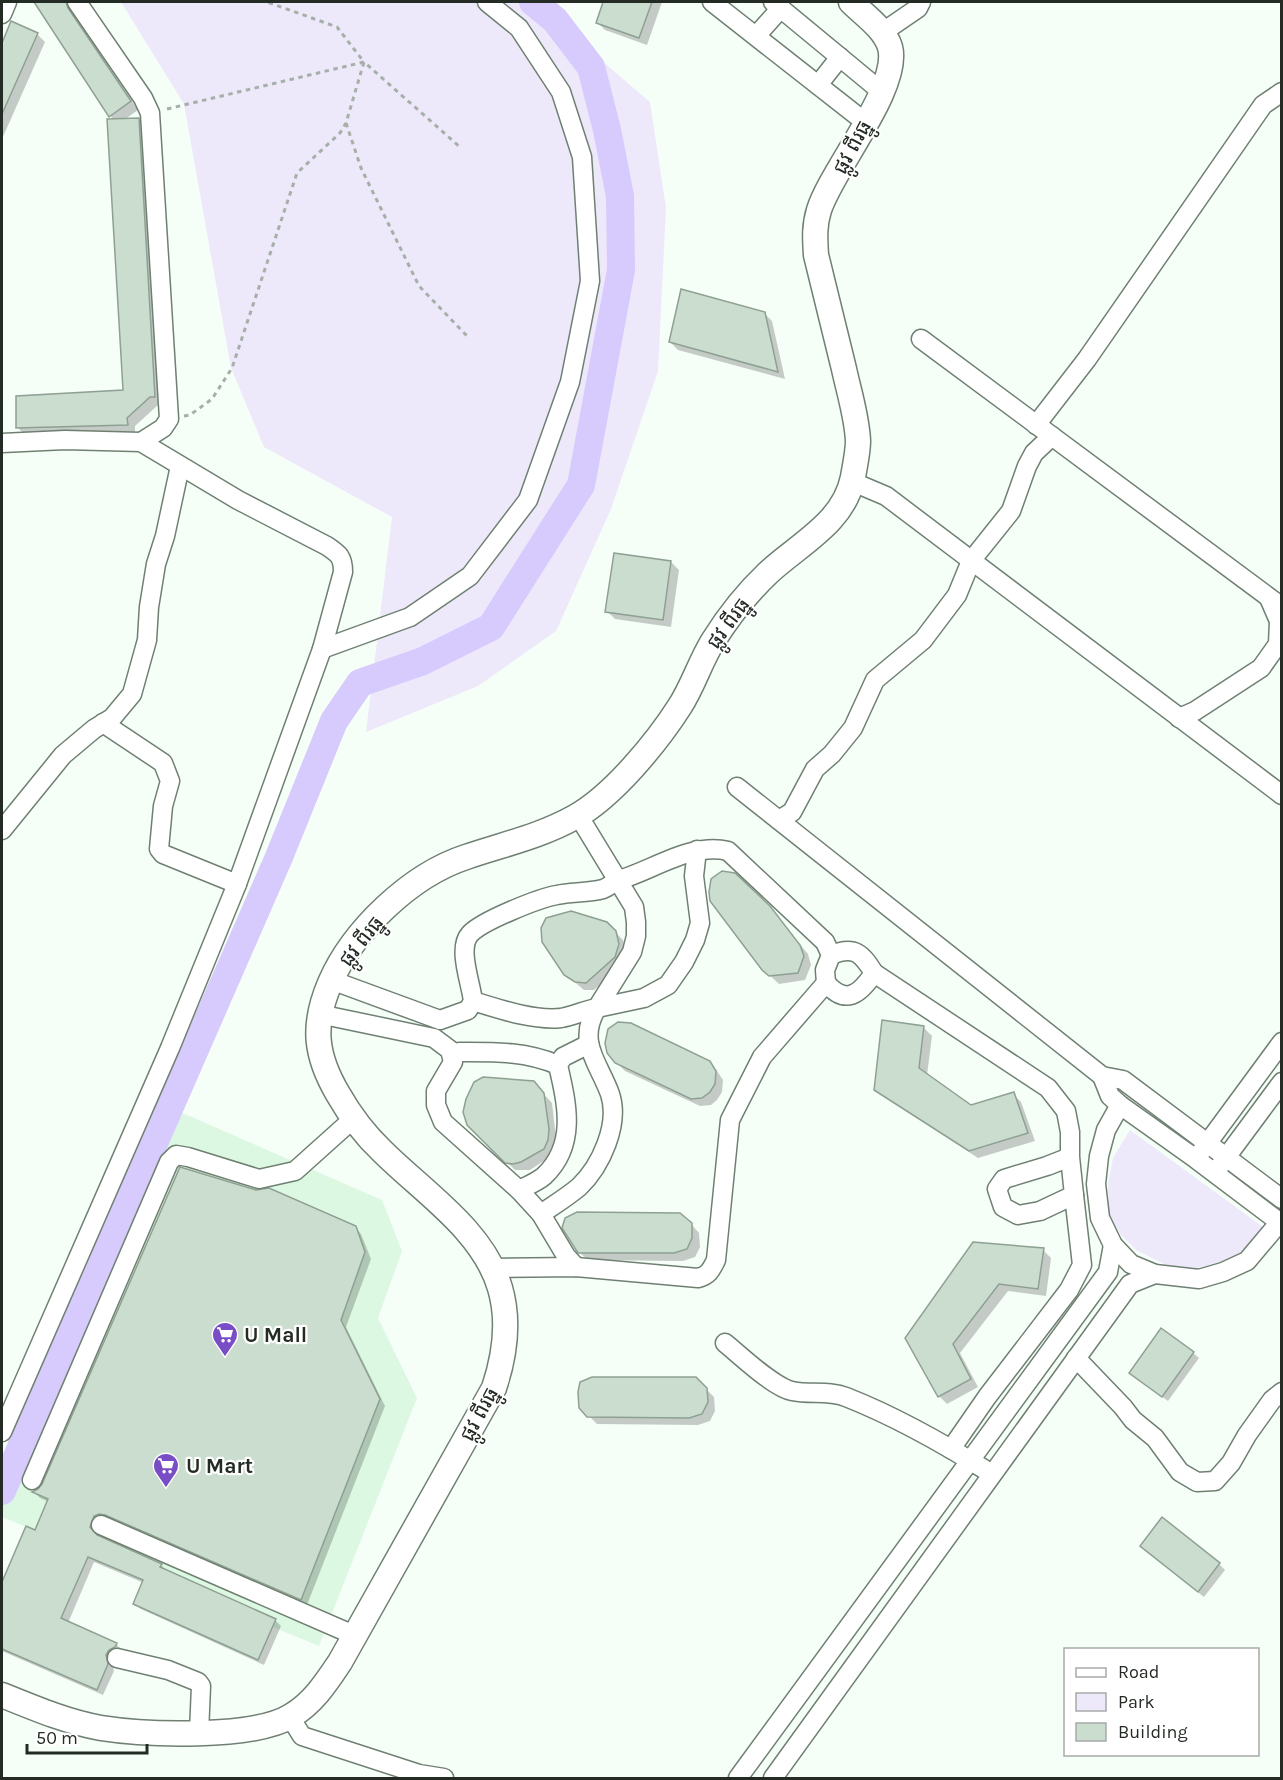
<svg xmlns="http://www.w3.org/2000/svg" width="1283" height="1780" font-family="Karla,'Noto Sans Khmer',sans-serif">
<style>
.built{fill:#ddf8e2}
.green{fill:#ede9fb}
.shadow{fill:#0003}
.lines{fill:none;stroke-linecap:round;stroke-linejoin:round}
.river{stroke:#d7cafd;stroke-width:28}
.building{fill:#caddce;stroke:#8ea092;stroke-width:1.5}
.minor-casing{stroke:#6f8072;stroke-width:21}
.major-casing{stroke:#6f8072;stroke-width:27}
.path{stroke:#a7afa9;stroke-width:3;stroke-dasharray:4.5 4.5;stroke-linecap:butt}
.minor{stroke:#fff;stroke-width:18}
.major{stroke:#fff;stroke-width:24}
.labels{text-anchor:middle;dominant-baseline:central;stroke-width:4.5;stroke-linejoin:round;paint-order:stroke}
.street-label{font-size:21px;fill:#242b25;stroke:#fff}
.poi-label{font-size:21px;font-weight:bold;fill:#242b25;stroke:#fff;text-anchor:start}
</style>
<rect width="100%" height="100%" fill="#f6fef8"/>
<path class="built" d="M162 1104 382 1200 402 1251 378 1318 417 1398 319 1646 2 1517V1475Z"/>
<g class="green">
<path d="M121 2H533L650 102 666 208 658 371 611 509 556 631 478 686 366 732 392 517 264 447 231 368 184 104Z"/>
<path d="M1130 1130 1263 1227 1242 1252 1219 1262 1197 1268 1166 1265 1136 1250 1121 1235 1109 1214 1108 1184 1113 1158Z"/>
</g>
<g class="shadow">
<path d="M36 2H71L75 18 138 110 124 120 138 119 146 128 163 404 158 405 135 426V432L25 435 17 427 125 391 114 121Z"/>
<path d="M605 2H662L647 45 605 30 597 22Z"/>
<path d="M12 23 37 34 45 42 2 139V47Z"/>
<path d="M764 313 772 321 785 379 678 350 670 342Z"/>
<path d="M671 562 679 570 671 627 615 619 607 611Z"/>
<path d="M769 907 808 954 811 965 805 980 779 984 763 969Z"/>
<path d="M606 923 623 940 626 953 623 965 594 990H584L565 974Z"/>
<path d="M924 1028 932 1036 927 1075 971 1106 1013 1094 1021 1102 1035 1141 978 1158 884 1097 876 1089Z"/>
<path d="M616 1062H709L717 1071 723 1080 722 1092 717 1100 711 1105 700 1106 625 1071Z"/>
<path d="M541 1091 552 1103 556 1138 551 1156 530 1170H515L469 1124Z"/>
<path d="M691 1224 699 1233 700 1247 695 1257 683 1261 588 1260 579 1252Z"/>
<path d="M355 1227 361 1234 371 1259 346 1327 385 1406 307 1605 113 1520H106L97 1526 95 1534 161 1565 167 1571 275 1620 281 1626 264 1665 141 1609 135 1603 144 1583 94 1562 68 1623 116 1644 122 1650 112 1662 114 1671 103 1695 2 1651V1586L27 1528 36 1532 49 1502 40 1498 34 1492Z"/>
<path d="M1043 1250 1051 1258 1046 1296 1008 1291 960 1353 978 1387 947 1404 939 1396 906 1338Z"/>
<path d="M1193 1353 1199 1358 1168 1401 1137 1378Z"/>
<path d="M706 1389 714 1397 715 1411 710 1421 698 1425 597 1424 580 1407Z"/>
<path d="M1147 1552 1219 1564 1225 1570 1204 1597Z"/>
</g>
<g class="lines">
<path class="river" d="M2 1491 279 857 334 721 360 683 423 661 491 627 581 485 621 270 620 196 607 130 591 67 555 20 533 2"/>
</g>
<g class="building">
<path d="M34 2H66L68 8 131 101 109 117Z"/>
<path d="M603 2H652L639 38 596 23Z"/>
<path d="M11 21 38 33 2 114V43Z"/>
<path d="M139 118 155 397H150L127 418 128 425 16 428V396L123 390 107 119Z"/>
<path d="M681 289 765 312 778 372 669 342Z"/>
<path d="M614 553 671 561 663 620 605 612Z"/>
<path d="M722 871 735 873 770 906 800 945 804 956 798 973 769 976 762 970 710 901 709 892 711 879Z"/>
<path d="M571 911 607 922 616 931 619 944 615 957 586 983 575 982 564 975 542 942 541 928 546 918Z"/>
<path d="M882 1020 924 1026 919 1068 971 1105 1014 1092 1028 1133 969 1151 874 1090Z"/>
<path d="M618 1022 631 1023 710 1061 716 1071 715 1084 710 1092 702 1098 691 1099 615 1063 607 1053 605 1043 608 1029Z"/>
<path d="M483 1077 534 1081 544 1093 549 1129 548 1140 544 1149 521 1162 513 1164 505 1163 467 1125 463 1112 466 1099 474 1082Z"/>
<path d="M180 1167 256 1190 269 1188 356 1226 365 1252 341 1320 380 1399 301 1600 105 1515 99 1514 94 1516 90 1527 97 1535 162 1564 160 1567 276 1619 258 1660 133 1604 143 1580 88 1557 61 1618 117 1643 115 1647 109 1650 106 1655 108 1664 97 1690 2 1649V1582L26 1526 35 1530 48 1499 32 1492 38 1489 42 1484Z"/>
<path d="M577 1212 680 1213 692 1223V1238L687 1249 674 1253H578L562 1228 565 1218Z"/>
<path d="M973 1242 1044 1248 1038 1289 999 1284 953 1344 971 1379 938 1397 905 1338Z"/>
<path d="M1161 1328 1194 1352 1162 1397 1129 1373Z"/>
<path d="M592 1377H696L707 1388 708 1402 702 1414 689 1418 587 1417 579 1408 578 1392 580 1382Z"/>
<path d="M1162 1517 1220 1563 1198 1592 1140 1546Z"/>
</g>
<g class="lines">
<defs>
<g id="minor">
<path d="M77 2 143 98 150 113 169 419 163 428 141 442"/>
<path d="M712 2 865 122"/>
<path d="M773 2 882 92"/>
<path d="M2 14 7 2"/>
<path d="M883 32 918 8 921 2"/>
<path d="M756 36 781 8"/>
<path d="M818 85 840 57"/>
<path d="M921 339 1282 607"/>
<path d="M1036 425 1087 359 1263 105 1282 92"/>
<path d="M2 443 65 440 141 442 238 500 327 546C339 554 343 557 343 572L322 649 237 884 170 1048 2 1432"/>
<path d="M853 482 886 496 1282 795"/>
<path d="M322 649 410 617 470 576 528 500 570 382 590 281 582 157 561 92 519 28 487 2"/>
<path d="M1179 718 1195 711 1261 668 1278 644 1279 621 1269 598"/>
<path d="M103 723 163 763 170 781 163 806 159 849 163 854 237 884"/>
<path d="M737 787 1102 1076 1123 1080 1282 1199"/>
<path d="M779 820 792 812 815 769 832 754 853 728 875 680 923 640 957 595 971 561 1011 511 1027 466 1034 453 1052 436"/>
<path d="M2 830 63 755 94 729 112 718 132 694 147 640 149 607 156 564 165 536 180 466"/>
<path d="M874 973 1048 1088 1066 1111 1070 1132V1157L1047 1166 1004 1179 997 1189 1003 1207 1018 1215 1040 1211 1074 1195 1070 1157"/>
<path d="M331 980 440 1020 468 1010 473 1001C471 983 457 948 470 934 482 921 539 898 557 895 572 892 588 893 603 889 609 887 613 882 619 880 653 870 692 842 728 851L825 942 831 955 825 970 826 983 762 1057 730 1120 716 1260C711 1270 709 1275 698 1278L576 1267 492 1268"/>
<path d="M826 983C846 1006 860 994 874 973 862 954 855 945 831 955"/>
<path d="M473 1001C499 1009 534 1021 561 1018 573 1016 585 1010 597 1008L632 952 636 936V922L634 907 578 815"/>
<path d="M319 1014 434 1038 450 1050 453 1062 436 1091V1105L443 1122 519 1190 541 1214 566 1256 576 1267"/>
<path d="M453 1057 459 1052C494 1052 525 1051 558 1065"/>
<path d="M1102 1076 1110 1096 1120 1105 1196 1159 1282 1224"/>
<path d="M1120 1105 1106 1130 1099 1156 1096 1184 1100 1218 1113 1245 1131 1264 1155 1274 1199 1279 1223 1272 1247 1261 1279 1223"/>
<path d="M1201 1152 1282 1042"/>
<path d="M1219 1167 1282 1082"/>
<path d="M519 1190C527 1186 537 1182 544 1176 577 1145 567 1104 558 1065L563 1057 589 1044"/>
<path d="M541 1214C554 1205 567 1197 579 1187 601 1166 620 1124 610 1094 599 1063 576 1042 597 1008L644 998 668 985 684 962 695 940 700 923 694 876 697 850"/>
<path d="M725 1343C740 1355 773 1387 792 1391 810 1395 828 1390 846 1397 897 1417 946 1445 992 1474"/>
<path d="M1076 1358 1123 1407 1133 1420 1155 1438 1180 1472 1197 1482 1215 1481 1231 1463 1247 1435 1272 1400 1282 1392"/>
<path d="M951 1449 987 1397 1069 1290 1082 1265 1074 1195"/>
<path d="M32 1480 169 1162 176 1155 188 1157 259 1179 295 1171 353 1119"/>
<path d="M101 1525 356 1636"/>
<path d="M117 1658 168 1670 198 1682 201 1686 199 1733"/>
<path d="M290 1717 302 1736 419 1774 444 1778"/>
<path d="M738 1778 1108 1272 1113 1245"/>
<path d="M773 1778 1130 1284 1155 1274"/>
</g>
<path id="major" d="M2 1695C34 1708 67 1722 101 1728 146 1735 253 1739 291 1716 313 1703 326 1683 340 1662L494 1388C505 1355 510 1322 500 1288 483 1230 423 1192 382 1151 364 1134 350 1115 338 1094 315 1055 312 1025 330 983 353 930 411 875 466 857 504 844 539 837 575 817 613 796 657 742 680 706 693 686 700 662 713 641 728 617 747 593 768 573 799 544 844 523 853 477 855 465 858 452 858 441 857 417 849 392 844 369 835 331 825 293 816 255 815 239 814 226 819 210 832 169 901 87 890 47 884 28 864 15 851 2"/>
</defs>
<use href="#minor" class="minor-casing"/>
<use href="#major" class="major-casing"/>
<g class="path">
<path d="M167 109 364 62 460 147"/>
<path d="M346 123 361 168 419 286 468 337"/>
<path d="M184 416 190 415 212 399 232 368 297 173 340 133 346 123 364 62 337 27 267 2"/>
</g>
<use href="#minor" class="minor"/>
<use href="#major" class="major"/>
</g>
<defs>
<symbol id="supermarket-pin" viewBox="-11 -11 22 30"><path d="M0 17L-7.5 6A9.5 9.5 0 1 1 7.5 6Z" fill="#794dc6" stroke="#fff"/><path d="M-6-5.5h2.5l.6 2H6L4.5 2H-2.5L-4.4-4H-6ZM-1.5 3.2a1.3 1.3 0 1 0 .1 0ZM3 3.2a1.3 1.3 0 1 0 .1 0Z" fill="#fff"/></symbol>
</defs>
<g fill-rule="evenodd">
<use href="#supermarket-pin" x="210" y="1320" width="30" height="40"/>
<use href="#supermarket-pin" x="151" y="1451" width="30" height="40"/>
</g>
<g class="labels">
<g class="street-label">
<text transform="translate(852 147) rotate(-62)">ផ្លូវ ពីរធ្នូ</text>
<text transform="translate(728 623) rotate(-54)">ផ្លូវ ពីរធ្នូ</text>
<text transform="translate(361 941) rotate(-52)">ផ្លូវ ពីរធ្នូ</text>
<text transform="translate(479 1414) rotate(-62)">ផ្លូវ ពីរធ្នូ</text>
</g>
<g class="poi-label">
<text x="244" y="1335">U Mall</text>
<text x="186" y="1466">U Mart</text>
</g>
</g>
<rect width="1283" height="1780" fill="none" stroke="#242b25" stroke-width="6"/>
<rect x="1064" y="1648" width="195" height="108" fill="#ffffff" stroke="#a7aaa8" stroke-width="1.5"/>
<rect x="1076" y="1668" width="30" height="9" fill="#ffffff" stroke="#a7aaa8" stroke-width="1.5"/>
<text x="1118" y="1678" font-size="18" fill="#242b25">Road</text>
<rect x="1076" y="1693" width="30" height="18" fill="#ede9fb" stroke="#a7aaa8" stroke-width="1.5"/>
<text x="1118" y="1708" font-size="18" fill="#242b25">Park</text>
<rect x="1076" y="1723" width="30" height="18" fill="#caddce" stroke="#a7aaa8" stroke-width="1.5"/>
<text x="1118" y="1738" font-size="18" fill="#242b25">Building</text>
<path d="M27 1744v9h120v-9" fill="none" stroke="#242b25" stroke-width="3"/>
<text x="36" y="1744" font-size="18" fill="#242b25" stroke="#ffffff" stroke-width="4.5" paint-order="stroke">50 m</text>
</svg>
